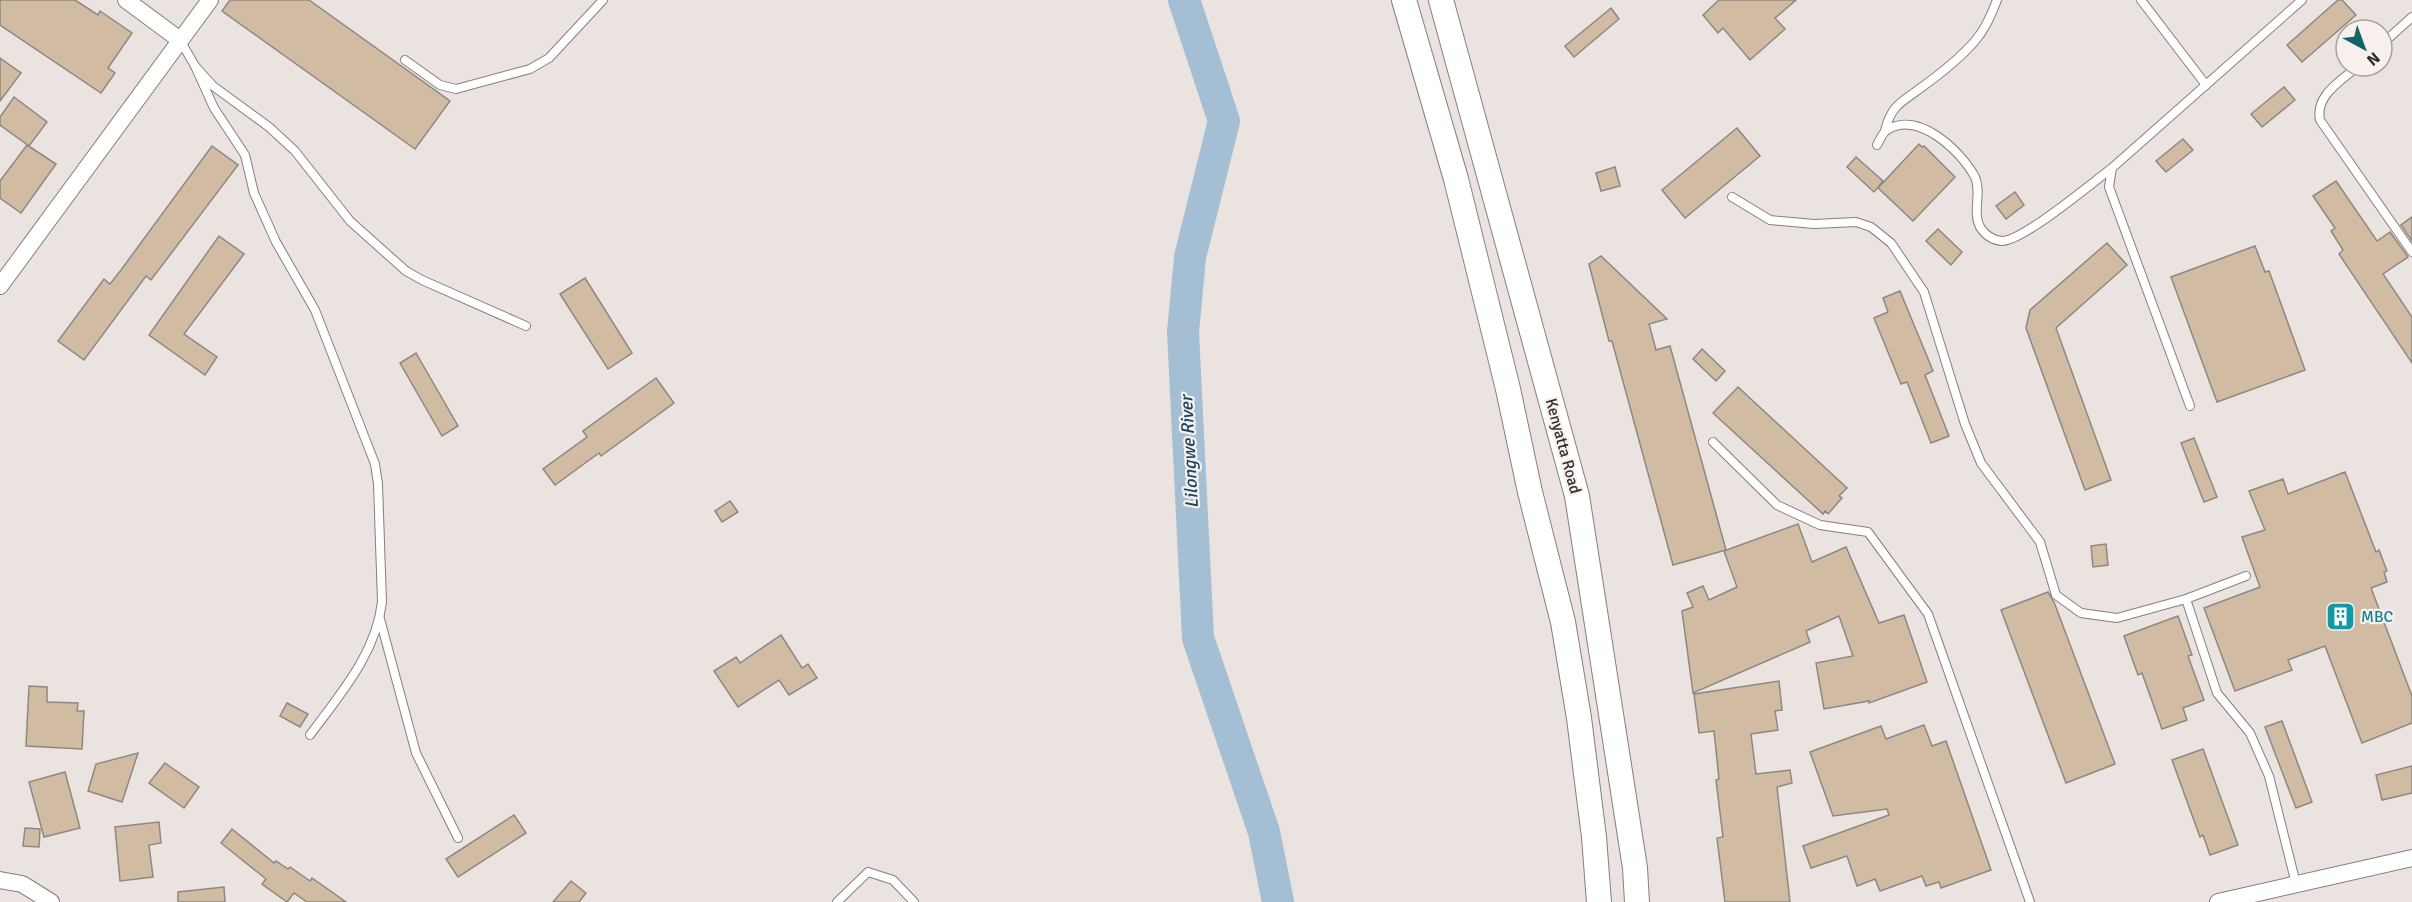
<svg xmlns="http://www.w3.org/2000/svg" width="2412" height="902" font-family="Signika,sans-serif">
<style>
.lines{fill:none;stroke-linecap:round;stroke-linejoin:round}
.river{stroke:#a4bfd4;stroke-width:32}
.building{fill:#d1bca3;stroke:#8c8882;stroke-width:1.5}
.service-casing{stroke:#867f7b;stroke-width:10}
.minor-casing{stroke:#867f7b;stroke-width:18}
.secondary-casing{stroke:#867f7b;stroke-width:26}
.service{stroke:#fff;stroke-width:8}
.minor{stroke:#fff;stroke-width:16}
.secondary{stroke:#fff;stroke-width:24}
.labels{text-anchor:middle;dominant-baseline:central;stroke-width:4.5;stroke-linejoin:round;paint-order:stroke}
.street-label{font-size:16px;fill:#302d2c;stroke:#f8f0ec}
.culture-label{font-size:16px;fill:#0d838f;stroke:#f8f0ec;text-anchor:start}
.water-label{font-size:18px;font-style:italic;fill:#154361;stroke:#f8f0ec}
</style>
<rect width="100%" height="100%" fill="#eae3df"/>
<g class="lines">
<path class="river" d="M1184 0 1224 121 1190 257 1183 332 1198 638 1264 832 1278 902"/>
</g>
<g class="building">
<path d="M0 0H75L98 15 100 11 132 33 108 68 115 73 101 93 0 25Z"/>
<path d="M230 0H309L450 101 415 149 222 11Z"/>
<path d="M1719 0H1796L1775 18 1785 29 1750 60 1723 28 1718 33 1703 15Z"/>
<path d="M2338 0H2342L2356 15 2302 62 2287 45Z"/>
<path d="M1611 8 1619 19 1574 57 1565 46Z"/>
<path d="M0 58 21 73 0 101Z"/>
<path d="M2284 87 2295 100 2262 127 2251 114Z"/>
<path d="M14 97 47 122 29 146 0 125V117Z"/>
<path d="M1737 128 1760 156 1685 218 1662 190Z"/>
<path d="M2183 139 2193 150 2166 172 2156 161Z"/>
<path d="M1919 144 1922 147 1924 146 1955 177 1913 221 1878 188Z"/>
<path d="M27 145 56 164 21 213 0 198V181Z"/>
<path d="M212 146 238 165 151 280 146 276 84 360 58 341 104 279 110 284 121 270Z"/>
<path d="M1856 157 1883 181 1874 192 1847 167Z"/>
<path d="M1615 167 1620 186 1601 191 1596 173Z"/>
<path d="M2336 181 2377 241 2390 232 2408 257 2383 274 2412 317V363L2339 254 2343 250 2331 231 2335 228 2313 196Z"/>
<path d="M2015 192 2024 205 2006 219 1996 206Z"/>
<path d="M2412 217V241L2401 225Z"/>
<path d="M1938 229 1962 252 1951 265 1926 241Z"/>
<path d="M219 236 244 254 184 334 217 357 205 375 149 335Z"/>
<path d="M2107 243 2127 265 2056 328 2111 480 2085 490 2026 328 2030 310Z"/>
<path d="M2255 246 2265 272 2269 271 2305 370 2217 402 2171 277Z"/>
<path d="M1601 256 1667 319 1649 324 1656 350 1670 346 1726 550 1673 565 1612 341H1609L1589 264Z"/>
<path d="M585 278 632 353 608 369 560 294Z"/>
<path d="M1900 291 1933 371 1925 375 1949 436 1931 443 1907 382 1901 384 1874 318 1888 312 1883 298Z"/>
<path d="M1702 349 1725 371 1716 381 1693 359Z"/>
<path d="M416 353 458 426 442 436 400 363Z"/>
<path d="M656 378 674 403 601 456 599 453 555 485 543 469 587 437 583 431Z"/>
<path d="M1738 387 1847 488 1839 496 1842 498 1828 514 1825 511 1823 514 1713 413Z"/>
<path d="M2194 438 2217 497 2204 502 2181 443Z"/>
<path d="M2345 472 2376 552 2379 550 2387 571 2384 572 2387 582 2371 588 2412 696V723L2362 743 2325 646 2288 660 2292 670 2235 691 2204 608 2260 587 2242 537 2265 530 2249 491 2283 479 2288 494Z"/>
<path d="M730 501 738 512 722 522 715 511Z"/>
<path d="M1798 524 1812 562 1846 547 1879 623 1904 615 1927 682 1869 703V701L1824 709 1816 663 1853 656 1839 616 1806 631 1810 642 1693 693 1682 611 1693 607 1687 593 1703 586 1709 600 1737 587 1724 551Z"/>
<path d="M2106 544 2108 565 2093 567 2091 546Z"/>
<path d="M2048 592 2054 602 2115 764 2066 783 2001 610Z"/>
<path d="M2178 616 2192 655 2188 656 2204 700 2183 708 2187 720 2162 729 2142 673 2138 675 2124 636Z"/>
<path d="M781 635 802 668 808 664 817 678 789 695 779 680 738 707 714 671 736 657 740 663Z"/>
<path d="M1779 681 1782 710 1775 711 1778 730 1751 734 1756 774 1790 770 1792 783 1777 787 1790 902H1725L1717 838 1723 837 1716 780 1719 779 1714 731 1699 733 1694 694Z"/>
<path d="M29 686 47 687V702L78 703 77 711H84L82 749 26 746Z"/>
<path d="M287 703 308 714 300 727 280 716Z"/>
<path d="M2282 721 2312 802 2296 808 2265 727Z"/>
<path d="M1924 725 1932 746 1946 741 1991 870 1941 888 1939 882 1926 886 1922 876 1880 891 1875 879 1857 886 1847 856 1811 868 1803 846 1889 815 1887 809 1833 816 1810 752 1881 726 1886 739Z"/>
<path d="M2203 749 2238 845 2210 855 2203 835 2200 837 2172 760Z"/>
<path d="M138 753 122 802 88 791 96 764Z"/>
<path d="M165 763 199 787 184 808 149 783Z"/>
<path d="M2412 766V793L2382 800 2376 775Z"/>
<path d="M65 772 80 828 44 837 29 782Z"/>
<path d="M514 815 526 833 458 877 446 859Z"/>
<path d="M159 822 161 843 149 845 153 877 120 881 115 827Z"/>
<path d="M25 828 40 829 39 847 23 846Z"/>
<path d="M232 829 274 863 276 861 288 869 290 867 310 881 312 878 346 902H307L294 893 287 902 262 884 266 879 221 843Z"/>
<path d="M571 881 586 893 579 902H553Z"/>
<path d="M224 887 225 902H178V892Z"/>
</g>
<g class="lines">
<defs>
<g id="service">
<path d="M2141 0 2206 85"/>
<path d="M180 40 195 66 213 86 269 127 295 151 350 221 406 271 422 280 526 326"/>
<path d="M2382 44 2412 17"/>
<path d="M405 60 440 85 456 89 530 69 549 58 603 0"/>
<path d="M195 66 214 108 245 155 254 193 276 242 315 310 375 464 378 484 382 602C376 654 340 694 310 735"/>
<path d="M2358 66C2341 81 2315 95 2320 120L2412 252"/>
<path d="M1885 131C1891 105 1902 102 1922 87 1940 74 1961 57 1975 41 1986 28 1991 15 1997 0"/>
<path d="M1877 145C1880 140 1882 133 1887 130 1918 110 1961 151 1975 177 1982 193 1972 212 1980 227 1985 235 1992 240 2002 241 2023 241 2092 183 2112 168"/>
<path d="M1732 197 1770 220 1814 224 1856 222 1871 227 1891 243 1924 292 1965 424 1981 463 2040 542 2056 595 2081 613 2117 618 2186 599 2246 576"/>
<path d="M2190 406 2109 187 2112 168 2302 0"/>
<path d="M1713 442 1777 505 1820 525 1868 532 1928 614 2030 902"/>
<path d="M2186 599 2217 693 2250 733 2269 776 2296 884"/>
<path d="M380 619 416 753 458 838"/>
<path d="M837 902 868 872 893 880 914 902"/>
</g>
<g id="minor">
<path d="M126 0 180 40"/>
<path d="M0 286 210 0"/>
<path d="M0 880 22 884 51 902"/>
<path d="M2218 902 2412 858"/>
</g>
<g id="secondary">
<path d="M1404 0 1456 179 1508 389 1530 492 1563 622 1579 718 1594 837 1599 902"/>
<path d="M1441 0 1577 496 1635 868 1637 902"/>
</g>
</defs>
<use href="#service" class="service-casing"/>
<use href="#minor" class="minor-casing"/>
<use href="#secondary" class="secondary-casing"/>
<use href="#service" class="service"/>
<use href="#minor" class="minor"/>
<use href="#secondary" class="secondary"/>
</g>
<defs>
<symbol id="building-square" viewBox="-11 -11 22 22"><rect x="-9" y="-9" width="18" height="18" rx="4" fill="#0f9aa8" stroke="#f8f0ec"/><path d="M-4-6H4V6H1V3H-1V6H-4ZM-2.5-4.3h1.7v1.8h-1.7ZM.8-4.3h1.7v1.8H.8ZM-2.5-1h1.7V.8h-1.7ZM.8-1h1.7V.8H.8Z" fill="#fff"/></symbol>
</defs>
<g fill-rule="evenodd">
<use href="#building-square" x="2324" y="600" width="33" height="33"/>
</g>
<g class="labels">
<g class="street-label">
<text transform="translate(1563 446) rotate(75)">Kenyatta Road</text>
</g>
<g class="culture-label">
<text x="2361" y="617">MBC</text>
</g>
<g class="water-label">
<text transform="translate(1189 452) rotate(-93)">Lilongwe River</text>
</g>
</g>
<g transform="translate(2364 48) rotate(139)"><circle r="28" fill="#f8f0ec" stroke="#a8a29f" stroke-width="1.5"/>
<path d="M0-4.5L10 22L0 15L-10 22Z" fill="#146465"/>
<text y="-9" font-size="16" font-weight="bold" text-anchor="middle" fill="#302d2c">N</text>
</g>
</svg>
